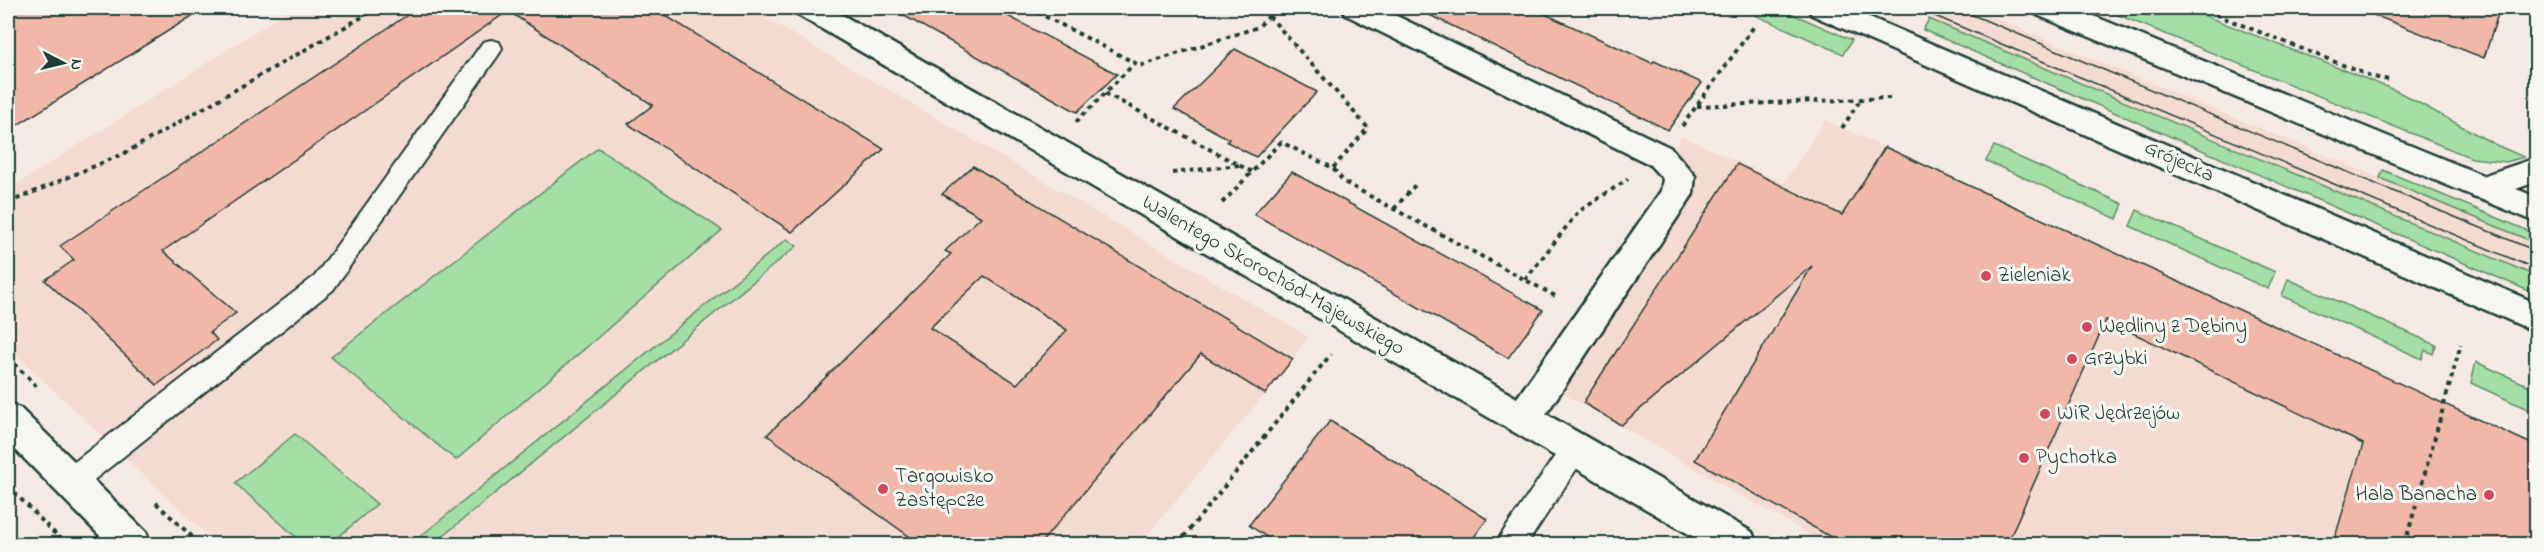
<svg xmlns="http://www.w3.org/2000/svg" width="2544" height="552" font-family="'Indie Flower',sans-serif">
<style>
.built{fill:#f4dbd2}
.green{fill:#a3dea4;stroke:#618e6c;stroke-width:1.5}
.building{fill:#f1b8a9;stroke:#1f3d34;stroke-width:1.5;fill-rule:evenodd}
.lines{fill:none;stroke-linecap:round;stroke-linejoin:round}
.lane-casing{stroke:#1f3d34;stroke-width:4}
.street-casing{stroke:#1f3d34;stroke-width:5}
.secondary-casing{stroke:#1f3d34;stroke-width:5}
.path{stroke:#1f3d34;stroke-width:4;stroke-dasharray:4.5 4.5;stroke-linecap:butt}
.lane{fill:#f6f6f2;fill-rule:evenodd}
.street{fill:#f6f6f2;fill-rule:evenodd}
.secondary{fill:#f6f6f2;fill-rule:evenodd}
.tram{stroke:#1f3d34;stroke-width:1.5}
.poi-dot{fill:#d1495b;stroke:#f6f6f2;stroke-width:2}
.labels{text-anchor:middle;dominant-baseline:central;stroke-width:6;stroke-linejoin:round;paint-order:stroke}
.street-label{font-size:21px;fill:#1f3d34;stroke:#f6f6f2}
.poi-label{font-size:21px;fill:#1f3d34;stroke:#f6f6f2;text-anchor:start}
</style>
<rect width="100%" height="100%" fill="#f5eae3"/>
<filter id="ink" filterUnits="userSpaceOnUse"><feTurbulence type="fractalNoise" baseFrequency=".0167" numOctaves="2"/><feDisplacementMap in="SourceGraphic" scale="12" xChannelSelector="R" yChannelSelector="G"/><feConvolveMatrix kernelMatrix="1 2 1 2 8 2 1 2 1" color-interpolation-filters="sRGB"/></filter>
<g filter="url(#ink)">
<g class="built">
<path d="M292 8H749L1309 337 1265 394 1140 544H216L8 347V190Z"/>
<path d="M1936 8H1971L2536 243V276L1929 19Z"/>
<path d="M1825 120 2536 446V544H1826L1555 389 1697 173 1668 154 1682 136 1784 183Z"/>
</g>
<g class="green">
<path d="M1739 8H1779L1852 40 1843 54Z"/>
<path d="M2101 8H2185L2397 91 2496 145 2524 157 2506 162 2472 158Z"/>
<path d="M1929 19 2536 276V294L1923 30Z"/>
<path d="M1994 146 2123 204 2117 219 1986 161Z"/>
<path d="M598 148 722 230 456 460 331 357Z"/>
<path d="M2383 170 2536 234V243L2380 178Z"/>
<path d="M2137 210 2275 272 2268 289 2130 226Z"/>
<path d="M787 239 797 246 433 544H411Z"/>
<path d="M2288 279 2436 345 2433 354 2425 350 2422 359 2282 296Z"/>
<path d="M2476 362 2536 389V413L2471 383Z"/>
<path d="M295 434 377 504 330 544H304L235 483Z"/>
</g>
<g class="building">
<path d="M8 8H205L8 131Z"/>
<path d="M418 8H653L884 149 792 232 628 124 653 105 508 11 163 251 236 313 210 332 217 340 157 385 45 280 74 260 60 246Z"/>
<path d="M890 8H993L1117 74 1077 112Z"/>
<path d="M1415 8H1532L1652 63 1654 61 1702 83 1668 130Z"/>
<path d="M2361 8H2500L2484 58 2361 10Z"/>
<path d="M1235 49 1317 92 1256 157 1227 142 1229 139 1174 109Z"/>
<path d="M1885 147 2536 446V544H2333L2363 444 2106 320 2007 544H1843L1695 460 1812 266 1621 425 1583 403 1737 164 1842 215Z"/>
<path d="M973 166 1293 359 1265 394 1201 354 1040 544H920L767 435 951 254 945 251 981 217 942 194ZM984 276 1067 330 1017 384 930 328Z"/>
<path d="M1292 172 1543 310 1508 358 1254 214Z"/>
<path d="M1330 421 1487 519 1469 544H1277L1249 525Z"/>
</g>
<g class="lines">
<defs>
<g id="lane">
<path d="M491 40 499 42 502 48 499 54 333 290 80 491 70 495 60 491 56 482 60 473 315 276 483 42Z"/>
<path d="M1575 438 1585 441 1589 450 1527 544H1497L1501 535 1565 441Z"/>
</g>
<g id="street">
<path d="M794 8H830L1517 398 1661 191 1663 179 1649 164 1346 15 1342 8H1380L1671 148 1695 176 1693 194 1546 414 1752 532 1757 544H1706L798 15Z"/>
<path d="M2536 158V182L2484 200 2473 197 2468 188 2473 179Z"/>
<path d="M8 404 20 408 146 532 151 544H108L8 442Z"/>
</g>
<g id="secondary">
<path d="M1808 8H1848L2536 303V332L1812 15Z"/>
<path d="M2033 8H2074L2536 197V222L2037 15Z"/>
</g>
</defs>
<use href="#lane" class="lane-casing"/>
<use href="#street" class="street-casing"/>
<use href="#secondary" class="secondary-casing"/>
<g class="path">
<path d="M763 8 771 12"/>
<path d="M1029 8 1135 63"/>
<path d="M2199 8 2373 77 2389 80"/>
<path d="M1269 16 1368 128 1333 168"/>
<path d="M1105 93 1252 172"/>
<path d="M1697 106 1890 98"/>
<path d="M1076 122 1135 63 1140 66 1258 27 1277 8"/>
<path d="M1682 126 1755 25"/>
<path d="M1842 128 1861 99"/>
<path d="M1172 173 1239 165"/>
<path d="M8 203 125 153 378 8"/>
<path d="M1222 203 1281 142 1333 168 1344 182 1557 297"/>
<path d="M1394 209 1416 184"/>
<path d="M1525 280 1578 212 1628 179"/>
<path d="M8 357 39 389"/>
<path d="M8 486 65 544"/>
<path d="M156 503 200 544"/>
<path d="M1780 537 1794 544"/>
<path d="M1178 544 1331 354"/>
<path d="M2405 544 2461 344"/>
</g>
<use href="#lane" class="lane"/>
<use href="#street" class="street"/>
<use href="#secondary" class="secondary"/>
<g class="tram">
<path d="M1916 8 2536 269"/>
<path d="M1956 8 2536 251"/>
</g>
</g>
</g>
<g class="poi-dot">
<circle cx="1986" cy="276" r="6"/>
<circle cx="2087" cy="327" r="6"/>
<circle cx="2072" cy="359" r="6"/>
<circle cx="2045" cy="414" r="6"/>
<circle cx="2024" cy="458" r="6"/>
<circle cx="883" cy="489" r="6"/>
<circle cx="2489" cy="495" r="6"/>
</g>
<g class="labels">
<g class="street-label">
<text transform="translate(2179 162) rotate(24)">Grójecka</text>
<text transform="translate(1273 276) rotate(30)">Walentego Skorochód-Majewskiego</text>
</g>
<g class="poi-label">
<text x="1998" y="276">Zieleniak</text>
<text x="2099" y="327">Wędliny z Dębiny</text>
<text x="2084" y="359">Grzybki</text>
<text x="2057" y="414">WiR Jędrzejów</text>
<text x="2036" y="458">Pychotka</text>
<text x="895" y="477">Targowisko<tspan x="895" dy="24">Zastępcze</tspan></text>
<text x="2477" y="495" text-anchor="end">Hala Banacha</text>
</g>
</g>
<rect width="2544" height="552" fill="none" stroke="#f6f6f2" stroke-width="30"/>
<rect x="15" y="15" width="2514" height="522" fill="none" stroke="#1f3d34" stroke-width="2" filter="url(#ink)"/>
<g transform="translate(63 63) rotate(97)" stroke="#f6f6f2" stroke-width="4.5" paint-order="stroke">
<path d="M0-4.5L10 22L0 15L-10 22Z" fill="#1f3d34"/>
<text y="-9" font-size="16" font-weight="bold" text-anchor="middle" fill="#1f3d34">N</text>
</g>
</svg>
